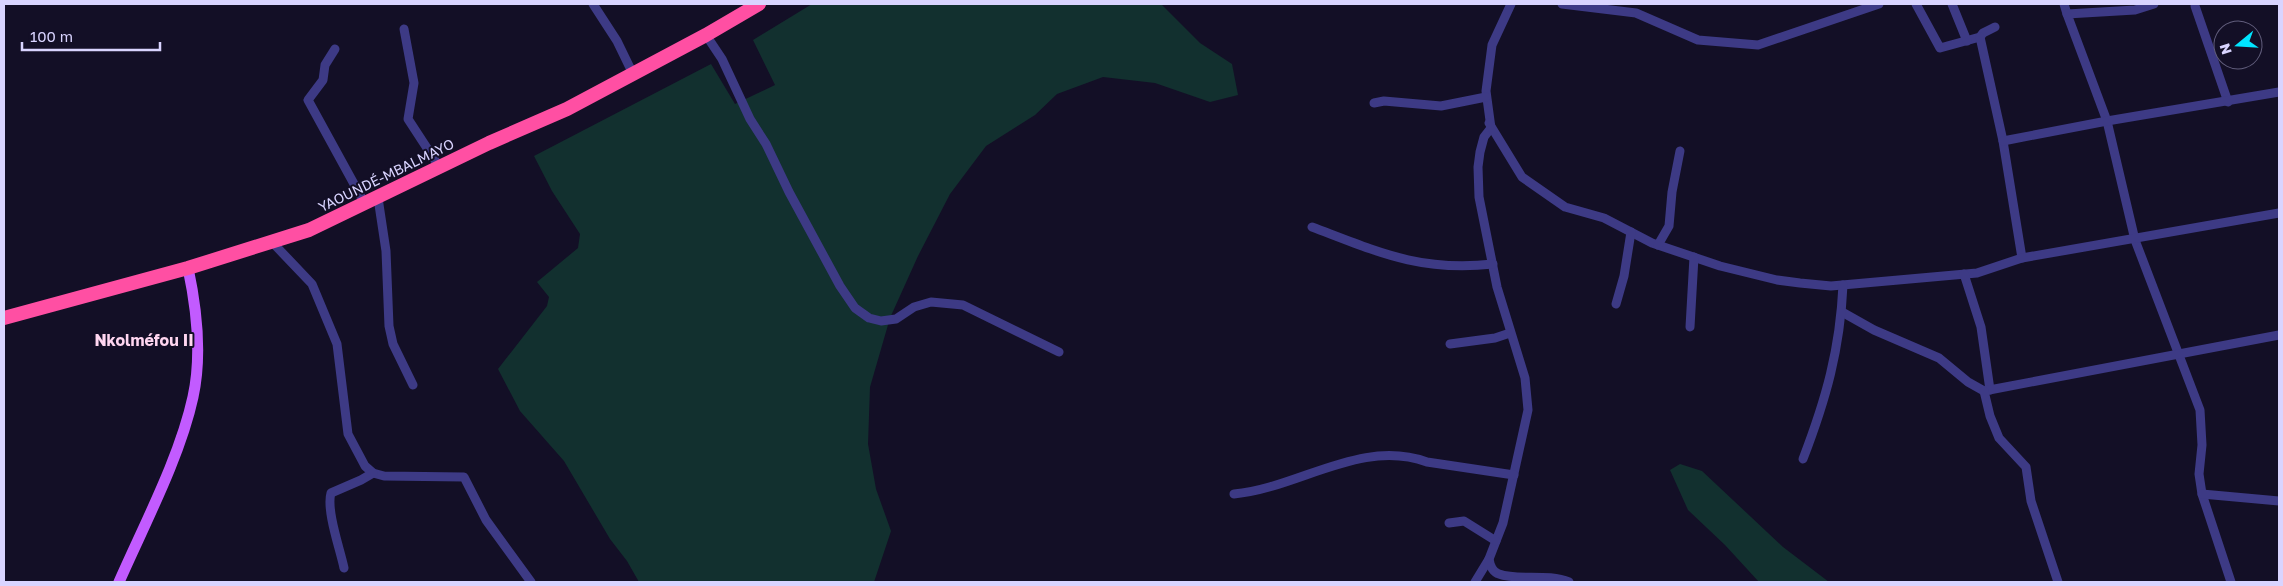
<svg xmlns="http://www.w3.org/2000/svg" width="2283" height="586" font-family="'Golos Text',sans-serif">
<style>
.green{fill:#12302f}
.lines{fill:none;stroke-linecap:round;stroke-linejoin:round}
.minor{stroke:#3d3a85;stroke-width:9}
.major{stroke:#c25bff;stroke-width:11}
.highway{stroke:#ff4fa3;stroke-width:14}
.labels{text-anchor:middle;dominant-baseline:central;stroke-width:4;stroke-linejoin:round;paint-order:stroke}
.street-label{font-size:14px;fill:#d9d4ff;stroke:#130f26}
.quarter-label{font-size:16px;font-weight:bold;fill:#ffd6f0;stroke:#130f26}
</style>
<rect width="100%" height="100%" fill="#130f26"/>
<g class="green">
<path d="M812 4H1161L1200 43 1232 64 1238 95 1210 102 1155 83 1103 77 1057 94 1035 115 986 146 950 194 918 256 890 318 870 387 868 444 876 489 891 531 874 582H639L627 561 610 539 564 461 520 411 498 369 547 306 549 297 537 282 578 248 580 234 552 191 534 156 711 64 735 104 775 85 753 40Z"/>
<path d="M1680 464 1702 471 1783 547 1829 582H1759L1725 545 1688 510 1670 470Z"/>
</g>
<g class="lines">
<g class="minor">
<path d="M593 4 617 41 633 74"/>
<path d="M1511 4 1492 45 1486 91 1491 128 1484 137 1480 152 1478 167 1479 197 1497 287 1525 378 1528 410 1503 523 1489 559C1490 565 1492 572 1499 574 1517 581 1548 573 1569 582"/>
<path d="M1562 4 1636 13 1698 40 1758 45 1879 4"/>
<path d="M1916 4 1940 48 1980 37 1983 33 1995 27"/>
<path d="M1952 4 1967 41"/>
<path d="M2064 4 2067 14"/>
<path d="M2154 4 2135 10 2067 14 2107 121 2135 240 2200 410 2202 445 2199 474 2202 494 2231 582"/>
<path d="M2195 6 2228 102"/>
<path d="M404 29 414 83 408 119 440 168"/>
<path d="M706 35 722 59 750 119 766 144 789 192 840 286 855 308 869 318 881 321 896 319 914 307 931 302 963 305 1059 352"/>
<path d="M1980 37 2003 141 2022 258"/>
<path d="M335 49 325 65 323 80 308 100 365 204"/>
<path d="M1374 103 1384 101 1441 106 1486 97"/>
<path d="M1489 123 1522 177 1565 207 1604 218 1652 243 1720 266 1777 280 1800 283 1831 286 1977 273 2022 258 2279 213"/>
<path d="M2003 141 2107 121 2279 92"/>
<path d="M378 198 386 251 389 326 393 344 413 385"/>
<path d="M1312 227C1378 252 1420 272 1493 264"/>
<path d="M272 242 312 284 337 344 348 434 365 466 373 473 384 476 464 477 486 520 531 582"/>
<path d="M1658 245 1669 226 1672 192 1680 151"/>
<path d="M1964 274 1981 327 1990 390"/>
<path d="M1616 304 1624 276 1631 232"/>
<path d="M1842 312 1874 330 1939 358 1968 382 1984 391 2279 335"/>
<path d="M1690 327 1694 257"/>
<path d="M1450 344 1495 338 1510 333"/>
<path d="M1984 391 1990 416 1999 438 2026 467 2031 501 2058 582"/>
<path d="M1803 459C1826 399 1840 350 1843 285"/>
<path d="M1234 494C1299 488 1361 438 1427 462L1514 475"/>
<path d="M2202 494 2279 501"/>
<path d="M1449 523 1464 521 1496 541"/>
<path d="M344 568C340 549 326 510 331 493L361 480 373 473"/>
<path d="M1475 582 1489 559"/>
</g>
<path class="major" d="M119 582C144 525 180 457 193 397 202 356 197 310 188 268"/>
<path class="highway" d="M4 318 188 268 309 230 489 143 567 109 706 35 759 4"/>
</g>
<g class="labels">
<g class="street-label">
<text transform="translate(386 175) rotate(-26)">YAOUNDÉ-MBALMAYO</text>
</g>
<g class="quarter-label">
<text x="144" y="340">Nkolméfou II</text>
</g>
</g>
<rect width="2283" height="586" fill="none" stroke="#d9d4ff" stroke-width="10"/>
<g transform="translate(2238 45) rotate(252)"><circle r="24" fill="#130f26" stroke="#625e7d"/>
<path d="M0-4L9 19L0 12L-9 19Z" fill="#00e5ff"/>
<text y="-8" font-size="14" font-weight="bold" text-anchor="middle" fill="#d9d4ff">N</text>
</g>
<path d="M22 42v8h138v-8" fill="none" stroke="#d9d4ff" stroke-width="2.5"/>
<text x="30" y="42" font-size="15" fill="#d9d4ff" stroke="#130f26" stroke-width="4" paint-order="stroke">100 m</text>
</svg>
